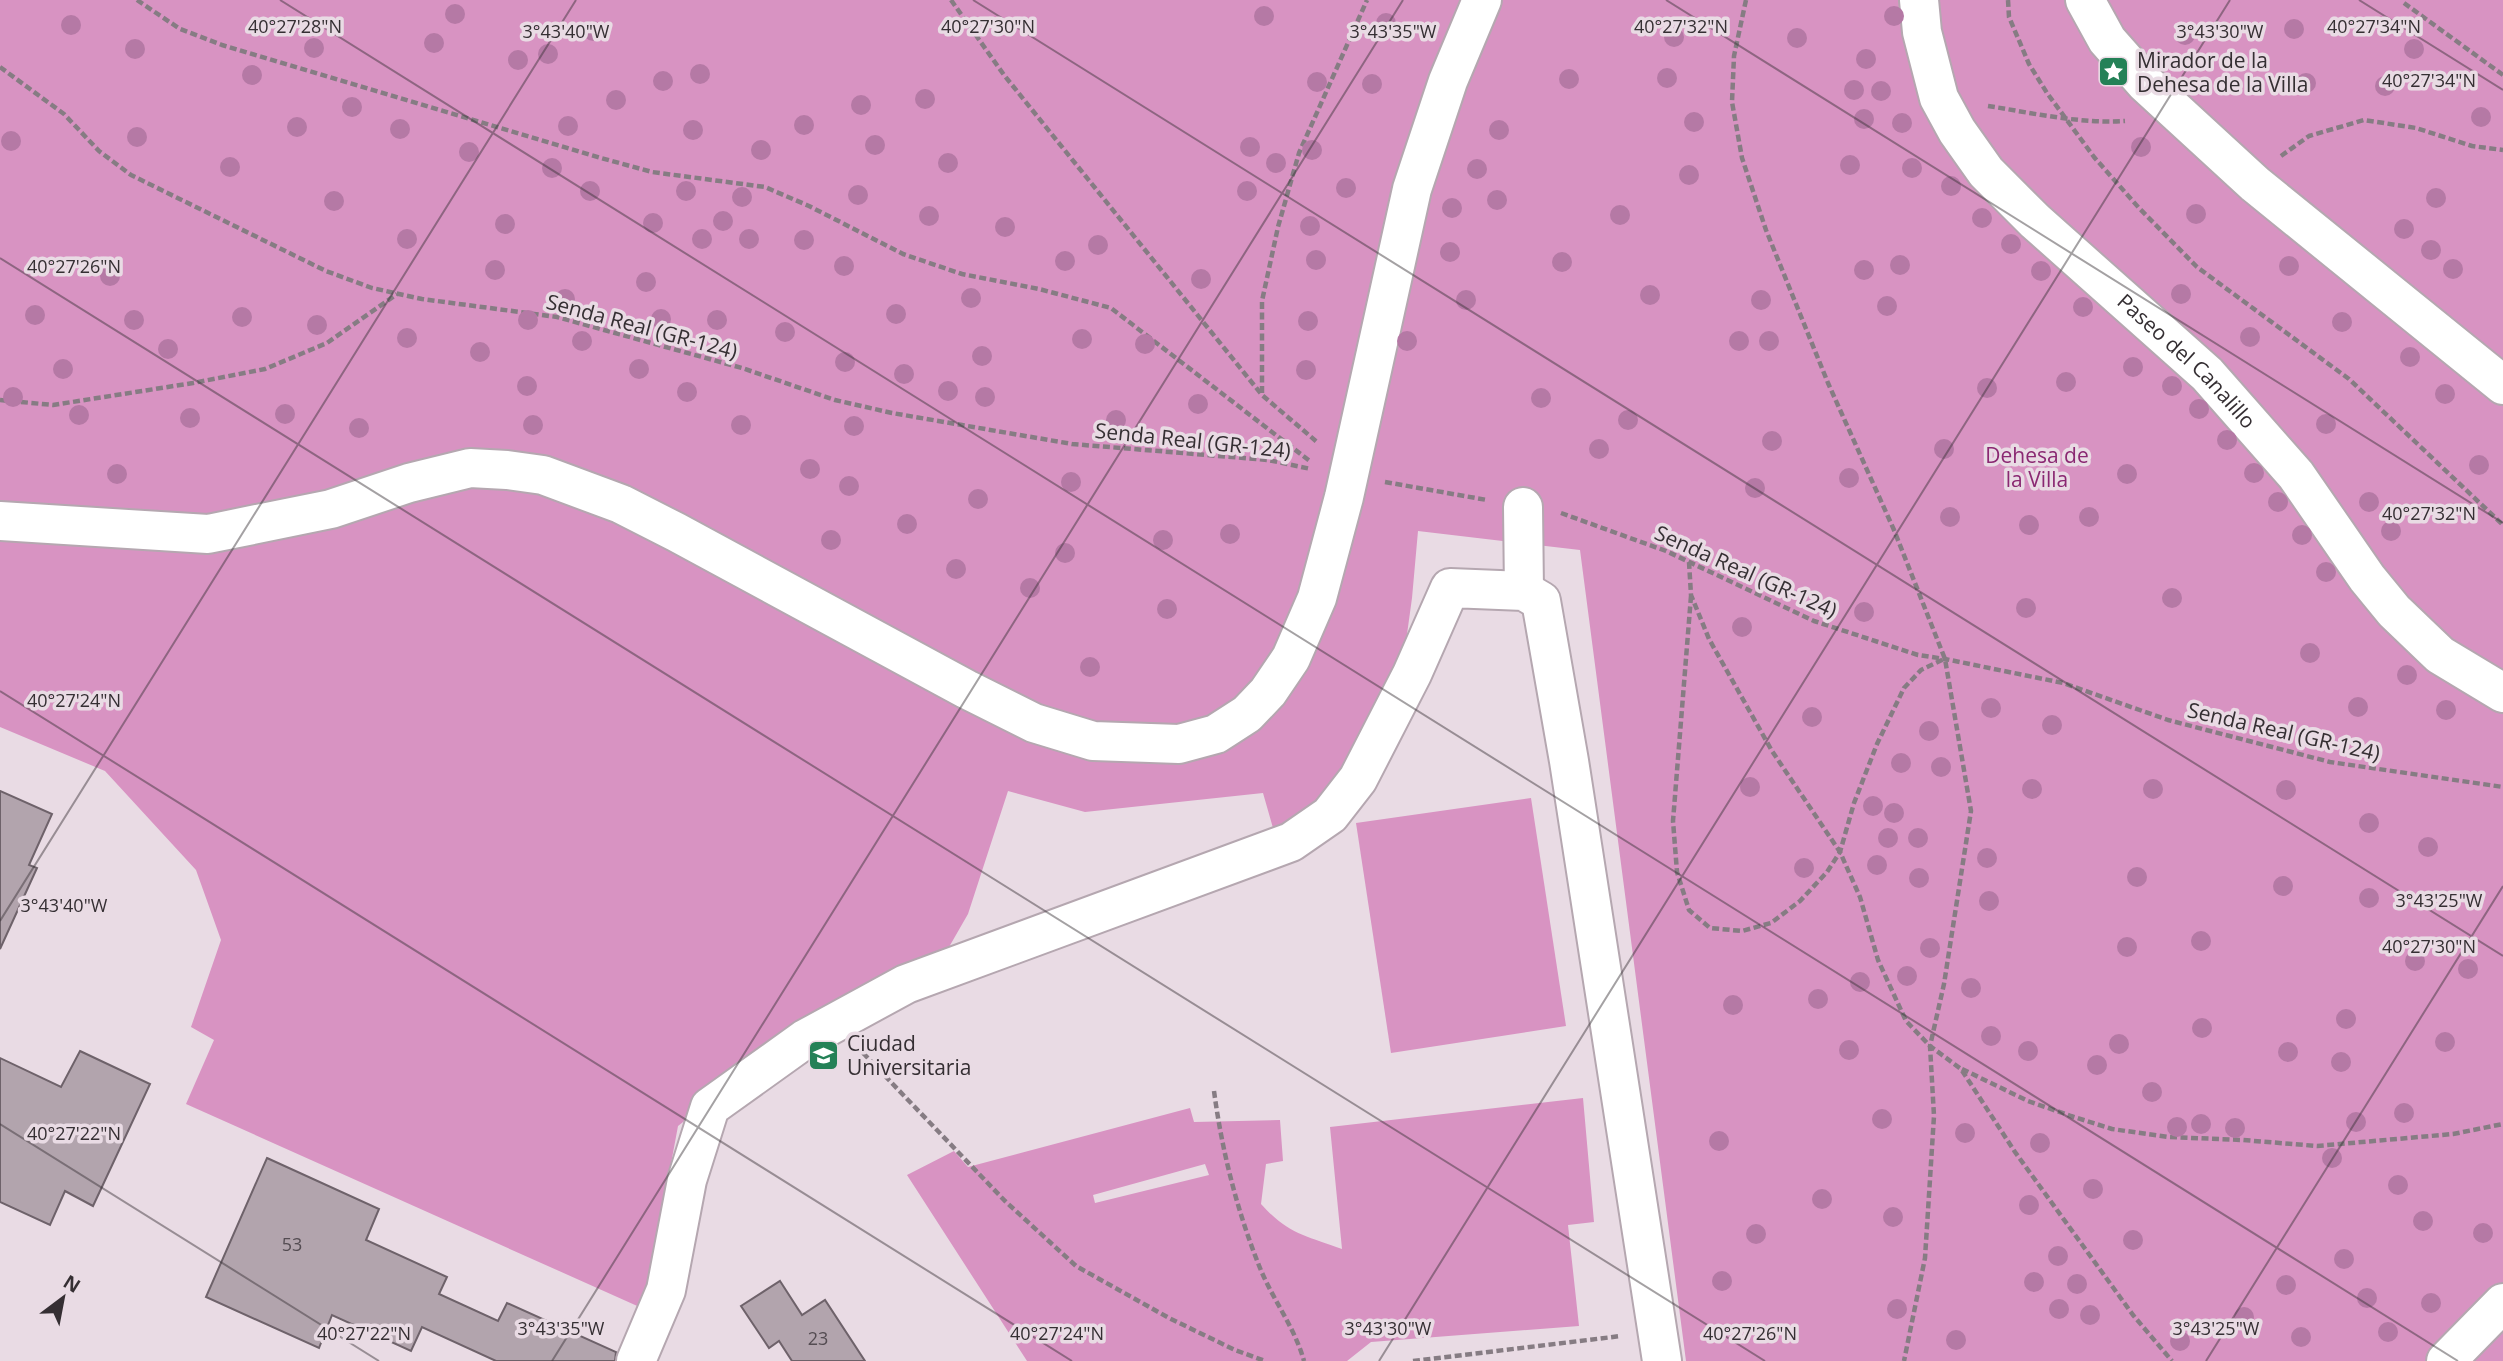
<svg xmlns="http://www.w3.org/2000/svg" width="2503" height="1361" font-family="'Open Sans',sans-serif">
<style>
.green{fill:#d893c2;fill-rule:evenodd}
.building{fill:#b2a4ad;stroke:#6e626a;stroke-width:2}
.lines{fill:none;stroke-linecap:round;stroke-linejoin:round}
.minor-casing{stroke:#b5a7b0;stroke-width:42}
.path{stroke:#867c83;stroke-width:4.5;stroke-dasharray:7 3.5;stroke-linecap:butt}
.minor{stroke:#fff;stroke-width:38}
.tree{fill:#b579a5}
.ticks{fill:none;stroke:#352f33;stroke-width:2;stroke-opacity:0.45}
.labels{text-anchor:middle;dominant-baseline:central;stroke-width:7;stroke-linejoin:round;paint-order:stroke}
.number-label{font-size:18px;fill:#544c52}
.poi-label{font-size:21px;fill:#352f33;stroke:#e9dbe4;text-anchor:start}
.street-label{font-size:21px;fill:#352f33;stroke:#e9dbe4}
.park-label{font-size:21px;fill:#8a2872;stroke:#e9dbe4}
.ticks-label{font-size:18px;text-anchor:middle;fill:#352f33;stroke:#e9dbe4;stroke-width:7;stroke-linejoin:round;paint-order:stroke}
</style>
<rect width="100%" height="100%" fill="#e9dbe4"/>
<g class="green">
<path d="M0 0H2503V1361H1686L1580 550 1418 531 1412 598 1404 656 1351 774 1311 811 1273 828 1263 793 1085 812 1008 791 968 914 945 954 807 1024 678 1126 644 1309 186 1104 214 1040 191 1027 221 940 196 870 105 771 0 727Z"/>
<path d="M1531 798 1566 1026 1391 1053 1356 823Z"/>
<path d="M1583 1098 1594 1222 1568 1225 1579 1326 1371 1342 1347 1361H1027L907 1175 954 1151 968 1167 1190 1108 1194 1122 1280 1120 1283 1161 1266 1164 1261 1204C1288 1234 1306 1236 1342 1249L1330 1127ZM1205 1164 1209 1175 1095 1203 1093 1195Z"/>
</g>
<g class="building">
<path d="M0 791 52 814 29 865 37 868 0 949Z"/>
<path d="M80 1051 150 1084 93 1206 65 1191 50 1225 0 1202V1058L61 1087Z"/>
<path d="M267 1158 379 1209 366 1240 447 1277 439 1294 498 1321 507 1303 616 1352 615 1361H496L422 1327 411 1351 332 1315 319 1348 206 1297Z"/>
<path d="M780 1281 802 1315 825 1300 865 1361H792L779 1341 769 1348 741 1306Z"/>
</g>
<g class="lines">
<defs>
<g id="minor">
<path id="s1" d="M1919 0 1922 32 1939 98 1957 131 1986 172 2035 221 2207 374 2296 475 2367 578 2394 611 2440 655 2503 693"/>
<path d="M2085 0 2107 40 2145 83 2255 184 2503 385"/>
<path d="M1523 507 1524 591"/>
<path d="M0 521 208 534 331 509 409 483 470 468 507 470 543 475 621 504 676 532 966 689 1034 723 1093 741 1179 744 1216 734 1247 714 1268 692 1291 658 1317 598 1344 497 1412 189 1448 81 1482 0"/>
<path d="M636 1361 666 1290 687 1180 710 1107 805 1039 906 984 1291 842 1330 815 1358 779 1412 674 1450 588 1524 591 1541 601 1569 761 1662 1361"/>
<path d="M2446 1361 2503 1303"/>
</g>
</defs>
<use href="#minor" class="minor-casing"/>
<g class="path">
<path d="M137 0 180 29 222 45 601 158 652 172 765 187 809 206 903 254 962 274 1039 289 1111 308 1311 462"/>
<path d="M951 0 1004 75 1262 395 1317 442"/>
<path d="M1746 0 1734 56 1732 102 1742 158 1766 230 1828 383 1894 530 1945 659 1971 811 1944 984 1930 1046 1934 1116 1925 1258 1904 1361"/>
<path d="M2008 0 2009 17 2029 64 2047 93 2094 157 2139 208 2197 267 2349 379 2503 525"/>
<path d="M2404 3 2503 75"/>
<path d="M0 67 64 114 99 151 131 175 326 271 372 288 422 299 557 317 742 368 835 400 892 413 1072 444 1268 460 1311 469"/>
<path d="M1988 106C2033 113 2080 124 2125 121"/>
<path d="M2281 156 2309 136 2364 120 2416 128 2472 146 2503 150"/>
<path d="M1262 393V301L1278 227 1299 153 1367 0"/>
<path d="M0 400 53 405 193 383 265 369 327 343 397 294"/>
<path d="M1385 482 1487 500"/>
<path d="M1561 513 1666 551 1814 621 1918 655 1945 659 2063 683 2168 720 2330 762 2503 787"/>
<path d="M1689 562 1691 595 1709 639 1772 751 1840 852 1860 897 1878 960 1906 1021 1930 1046 1961 1069 2015 1152 2133 1315 2172 1361"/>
<path d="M1691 596 1673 821 1677 872 1689 910 1710 928 1742 931 1771 923 1800 901 1827 872 1840 852 1854 803 1877 744 1904 688 1921 670 1944 659"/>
<path d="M863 1053 1005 1201 1076 1266 1169 1318 1235 1350 1265 1361"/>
<path d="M1962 1069 2028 1101 2071 1116 2112 1129 2168 1137 2243 1140 2317 1146 2453 1134 2503 1124"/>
<path d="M1214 1091C1222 1151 1237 1211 1260 1268 1273 1300 1295 1328 1304 1361"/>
<path d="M1413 1361 1621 1336"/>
</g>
<use href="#minor" class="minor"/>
</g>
<g class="tree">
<circle cx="455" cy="14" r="10"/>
<circle cx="1264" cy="16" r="10"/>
<circle cx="1894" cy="16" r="10"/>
<circle cx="1386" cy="23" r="10"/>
<circle cx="71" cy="25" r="10"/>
<circle cx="2294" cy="29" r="10"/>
<circle cx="593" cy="31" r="10"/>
<circle cx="2185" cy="35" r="10"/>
<circle cx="1674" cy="37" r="10"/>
<circle cx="1797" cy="38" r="10"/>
<circle cx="434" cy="43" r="10"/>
<circle cx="314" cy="48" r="10"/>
<circle cx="135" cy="49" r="10"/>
<circle cx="2414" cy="49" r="10"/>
<circle cx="548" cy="54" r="10"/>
<circle cx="1866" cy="59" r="10"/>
<circle cx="518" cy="60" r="10"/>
<circle cx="700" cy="74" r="10"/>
<circle cx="252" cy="75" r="10"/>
<circle cx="1667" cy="78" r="10"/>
<circle cx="1569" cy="79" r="10"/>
<circle cx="663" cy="81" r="10"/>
<circle cx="1317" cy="82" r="10"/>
<circle cx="2306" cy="83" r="10"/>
<circle cx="1372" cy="84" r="10"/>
<circle cx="2385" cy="86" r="10"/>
<circle cx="1854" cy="90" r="10"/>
<circle cx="1881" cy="91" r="10"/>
<circle cx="925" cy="99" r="10"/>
<circle cx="616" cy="100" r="10"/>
<circle cx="861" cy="105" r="10"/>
<circle cx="352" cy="107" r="10"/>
<circle cx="2481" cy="117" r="10"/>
<circle cx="1864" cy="119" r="10"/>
<circle cx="1694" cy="122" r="10"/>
<circle cx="1902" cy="123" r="10"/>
<circle cx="804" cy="125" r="10"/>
<circle cx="568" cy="126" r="10"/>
<circle cx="297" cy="127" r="10"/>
<circle cx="400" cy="129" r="10"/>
<circle cx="693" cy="130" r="10"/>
<circle cx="1499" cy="130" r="10"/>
<circle cx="137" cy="137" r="10"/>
<circle cx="11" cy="141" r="10"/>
<circle cx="875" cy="145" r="10"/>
<circle cx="1250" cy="147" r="10"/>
<circle cx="2141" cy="147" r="10"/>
<circle cx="761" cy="150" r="10"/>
<circle cx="1312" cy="150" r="10"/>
<circle cx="469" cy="152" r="10"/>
<circle cx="948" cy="163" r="10"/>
<circle cx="1276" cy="163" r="10"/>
<circle cx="1850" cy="165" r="10"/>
<circle cx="230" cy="167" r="10"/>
<circle cx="552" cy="168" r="10"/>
<circle cx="1912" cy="168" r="10"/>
<circle cx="1477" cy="169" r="10"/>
<circle cx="1689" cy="175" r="10"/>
<circle cx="1951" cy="186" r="10"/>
<circle cx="1346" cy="188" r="10"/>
<circle cx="590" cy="191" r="10"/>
<circle cx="686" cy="191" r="10"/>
<circle cx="1247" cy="191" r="10"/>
<circle cx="858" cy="195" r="10"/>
<circle cx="742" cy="197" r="10"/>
<circle cx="2436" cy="198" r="10"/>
<circle cx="1497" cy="200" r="10"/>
<circle cx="334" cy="201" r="10"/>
<circle cx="1452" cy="208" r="10"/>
<circle cx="2196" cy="214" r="10"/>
<circle cx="1620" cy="215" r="10"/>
<circle cx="929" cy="216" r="10"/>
<circle cx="1982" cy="218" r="10"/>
<circle cx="723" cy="221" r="10"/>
<circle cx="653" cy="223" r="10"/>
<circle cx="505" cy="224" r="10"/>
<circle cx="1310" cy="226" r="10"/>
<circle cx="1005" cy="227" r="10"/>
<circle cx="2404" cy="229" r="10"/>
<circle cx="407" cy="239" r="10"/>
<circle cx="702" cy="239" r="10"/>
<circle cx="749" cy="239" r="10"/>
<circle cx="804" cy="240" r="10"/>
<circle cx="2011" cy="244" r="10"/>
<circle cx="1098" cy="245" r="10"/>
<circle cx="2431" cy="250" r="10"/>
<circle cx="1450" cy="252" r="10"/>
<circle cx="1316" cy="260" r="10"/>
<circle cx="1065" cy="261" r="10"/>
<circle cx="1562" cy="262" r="10"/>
<circle cx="1900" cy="265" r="10"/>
<circle cx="844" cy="266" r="10"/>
<circle cx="2289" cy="266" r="10"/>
<circle cx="2453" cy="269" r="10"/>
<circle cx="495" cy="270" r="10"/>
<circle cx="1864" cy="270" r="10"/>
<circle cx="2041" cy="271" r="10"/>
<circle cx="110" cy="276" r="10"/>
<circle cx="1201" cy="279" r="10"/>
<circle cx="646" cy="282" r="10"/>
<circle cx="2181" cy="294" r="10"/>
<circle cx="1650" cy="295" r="10"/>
<circle cx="971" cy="298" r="10"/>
<circle cx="565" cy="299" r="10"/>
<circle cx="1466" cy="300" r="10"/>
<circle cx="1761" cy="300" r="10"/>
<circle cx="1887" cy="306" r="10"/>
<circle cx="2083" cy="307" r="10"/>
<circle cx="896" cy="314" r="10"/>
<circle cx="35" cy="315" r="10"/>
<circle cx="242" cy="317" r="10"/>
<circle cx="661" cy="319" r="10"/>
<circle cx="134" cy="320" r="10"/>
<circle cx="528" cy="320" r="10"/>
<circle cx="717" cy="320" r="10"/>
<circle cx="1308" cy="321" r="10"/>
<circle cx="2342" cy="322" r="10"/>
<circle cx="317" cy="325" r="10"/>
<circle cx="785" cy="332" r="10"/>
<circle cx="2250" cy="337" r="10"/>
<circle cx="407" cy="338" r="10"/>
<circle cx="1082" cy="339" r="10"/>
<circle cx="582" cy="341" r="10"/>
<circle cx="1407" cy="341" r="10"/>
<circle cx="1739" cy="341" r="10"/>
<circle cx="1769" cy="341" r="10"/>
<circle cx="1145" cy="344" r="10"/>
<circle cx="168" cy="349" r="10"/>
<circle cx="480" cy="352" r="10"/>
<circle cx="982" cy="356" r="10"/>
<circle cx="2410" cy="357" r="10"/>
<circle cx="845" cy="362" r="10"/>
<circle cx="2133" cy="367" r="10"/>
<circle cx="63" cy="369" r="10"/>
<circle cx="639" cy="369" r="10"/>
<circle cx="1306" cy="370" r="10"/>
<circle cx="904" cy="374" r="10"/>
<circle cx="2066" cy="382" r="10"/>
<circle cx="527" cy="386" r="10"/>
<circle cx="2172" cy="386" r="10"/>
<circle cx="1987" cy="388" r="10"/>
<circle cx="948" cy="391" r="10"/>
<circle cx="687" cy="392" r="10"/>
<circle cx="2445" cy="394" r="10"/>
<circle cx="13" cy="397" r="10"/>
<circle cx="985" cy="397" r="10"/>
<circle cx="1541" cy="398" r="10"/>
<circle cx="1198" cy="404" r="10"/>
<circle cx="2199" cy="409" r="10"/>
<circle cx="285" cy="414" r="10"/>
<circle cx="79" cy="415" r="10"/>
<circle cx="190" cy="418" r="10"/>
<circle cx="1116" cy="420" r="10"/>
<circle cx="1628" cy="420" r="10"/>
<circle cx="2326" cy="424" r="10"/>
<circle cx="533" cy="425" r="10"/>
<circle cx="741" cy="425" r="10"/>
<circle cx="854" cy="426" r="10"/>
<circle cx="359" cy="428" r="10"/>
<circle cx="2227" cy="440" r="10"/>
<circle cx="1772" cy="441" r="10"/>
<circle cx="1599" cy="449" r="10"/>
<circle cx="1944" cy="449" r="10"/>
<circle cx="2479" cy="465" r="10"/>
<circle cx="810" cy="469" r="10"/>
<circle cx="2254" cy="473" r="10"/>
<circle cx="117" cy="474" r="10"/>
<circle cx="2127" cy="474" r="10"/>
<circle cx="1849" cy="478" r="10"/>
<circle cx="1071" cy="482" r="10"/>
<circle cx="849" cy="486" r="10"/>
<circle cx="1755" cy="488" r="10"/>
<circle cx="978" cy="499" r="10"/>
<circle cx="2278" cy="502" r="10"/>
<circle cx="2369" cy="502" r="10"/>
<circle cx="1950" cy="517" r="10"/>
<circle cx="2089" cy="517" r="10"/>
<circle cx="907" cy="524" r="10"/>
<circle cx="2029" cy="525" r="10"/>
<circle cx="2391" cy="531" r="10"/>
<circle cx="1230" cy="534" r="10"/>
<circle cx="2302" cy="535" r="10"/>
<circle cx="831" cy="540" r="10"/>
<circle cx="1163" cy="540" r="10"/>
<circle cx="1065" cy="553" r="10"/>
<circle cx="956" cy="569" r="10"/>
<circle cx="2326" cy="572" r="10"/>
<circle cx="1030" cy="588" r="10"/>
<circle cx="2172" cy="598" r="10"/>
<circle cx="2026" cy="608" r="10"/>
<circle cx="1167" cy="609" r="10"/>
<circle cx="1864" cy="612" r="10"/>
<circle cx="1742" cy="627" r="10"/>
<circle cx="2310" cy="653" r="10"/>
<circle cx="1090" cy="667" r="10"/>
<circle cx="2407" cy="675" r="10"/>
<circle cx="2358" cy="707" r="10"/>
<circle cx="1991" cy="708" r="10"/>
<circle cx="2446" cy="710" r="10"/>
<circle cx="1812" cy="717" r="10"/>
<circle cx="2052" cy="725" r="10"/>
<circle cx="1929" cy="731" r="10"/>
<circle cx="1901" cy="763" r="10"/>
<circle cx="1941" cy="767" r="10"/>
<circle cx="1750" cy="787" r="10"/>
<circle cx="2032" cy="789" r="10"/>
<circle cx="2153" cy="789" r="10"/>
<circle cx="2286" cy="790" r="10"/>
<circle cx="1873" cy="806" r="10"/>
<circle cx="1894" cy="813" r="10"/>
<circle cx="2369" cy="823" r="10"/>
<circle cx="1888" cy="838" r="10"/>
<circle cx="1918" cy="838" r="10"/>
<circle cx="2428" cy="847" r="10"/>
<circle cx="1987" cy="858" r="10"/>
<circle cx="1877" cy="865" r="10"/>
<circle cx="1804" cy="868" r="10"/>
<circle cx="2137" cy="877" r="10"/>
<circle cx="1919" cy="878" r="10"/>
<circle cx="2283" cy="886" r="10"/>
<circle cx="2369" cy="898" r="10"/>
<circle cx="1989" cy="901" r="10"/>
<circle cx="2201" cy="941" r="10"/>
<circle cx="2127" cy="947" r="10"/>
<circle cx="1930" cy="948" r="10"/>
<circle cx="2415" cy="961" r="10"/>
<circle cx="2468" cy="969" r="10"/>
<circle cx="1907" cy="976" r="10"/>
<circle cx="1860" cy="982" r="10"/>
<circle cx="1971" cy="988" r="10"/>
<circle cx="1818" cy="999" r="10"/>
<circle cx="1733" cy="1005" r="10"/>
<circle cx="2346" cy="1019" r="10"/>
<circle cx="2202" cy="1028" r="10"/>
<circle cx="1991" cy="1036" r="10"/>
<circle cx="2445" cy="1042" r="10"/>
<circle cx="2119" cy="1044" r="10"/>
<circle cx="1849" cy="1050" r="10"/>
<circle cx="2028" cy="1051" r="10"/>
<circle cx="2288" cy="1052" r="10"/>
<circle cx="2341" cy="1062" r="10"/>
<circle cx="2097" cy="1065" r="10"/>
<circle cx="2152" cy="1092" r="10"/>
<circle cx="2404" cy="1113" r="10"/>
<circle cx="1882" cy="1119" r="10"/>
<circle cx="2356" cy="1122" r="10"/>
<circle cx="2201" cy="1124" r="10"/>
<circle cx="2177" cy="1127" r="10"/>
<circle cx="2235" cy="1128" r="10"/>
<circle cx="1965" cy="1133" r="10"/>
<circle cx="1719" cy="1141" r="10"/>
<circle cx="2040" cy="1143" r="10"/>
<circle cx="2332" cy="1158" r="10"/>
<circle cx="2398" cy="1185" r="10"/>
<circle cx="2093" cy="1189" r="10"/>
<circle cx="1822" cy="1199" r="10"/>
<circle cx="2029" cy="1205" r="10"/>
<circle cx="1893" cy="1217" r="10"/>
<circle cx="2423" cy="1221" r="10"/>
<circle cx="2483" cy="1233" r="10"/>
<circle cx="1756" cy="1234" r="10"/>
<circle cx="2133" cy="1240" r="10"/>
<circle cx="2058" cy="1256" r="10"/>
<circle cx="2344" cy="1259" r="10"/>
<circle cx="1722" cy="1281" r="10"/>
<circle cx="2034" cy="1282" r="10"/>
<circle cx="2077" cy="1284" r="10"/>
<circle cx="2286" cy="1285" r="10"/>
<circle cx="2367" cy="1298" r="10"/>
<circle cx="2431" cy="1303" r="10"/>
<circle cx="1897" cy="1309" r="10"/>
<circle cx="2059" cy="1309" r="10"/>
<circle cx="2090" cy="1315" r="10"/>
<circle cx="2244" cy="1317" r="10"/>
<circle cx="2388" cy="1332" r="10"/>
<circle cx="2301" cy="1337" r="10"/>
<circle cx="1956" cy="1340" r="10"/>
<circle cx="2180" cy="1341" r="10"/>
</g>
<path class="ticks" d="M280 0 2458 1361M973 0 2503 956M1666 0 2503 523M2359 0 2503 90M0 258 1765 1361M0 691 1072 1361M0 921 576 0M0 1124 379 1361M552 1361 1403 0M1379 1361 2230 0M2206 1361 2503 886"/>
<defs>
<symbol id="sight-square" viewBox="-11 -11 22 22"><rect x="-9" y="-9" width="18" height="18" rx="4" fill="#248157" stroke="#e9dbe4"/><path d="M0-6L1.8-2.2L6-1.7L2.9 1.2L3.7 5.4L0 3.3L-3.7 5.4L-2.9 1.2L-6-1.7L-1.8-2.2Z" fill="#fff"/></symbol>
<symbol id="university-square" viewBox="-11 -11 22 22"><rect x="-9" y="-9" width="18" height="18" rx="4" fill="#248157" stroke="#e9dbe4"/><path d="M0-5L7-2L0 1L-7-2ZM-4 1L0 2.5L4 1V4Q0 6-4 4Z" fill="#fff"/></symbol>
</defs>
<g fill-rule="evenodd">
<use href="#sight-square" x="2096" y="54" width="35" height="35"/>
<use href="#university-square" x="806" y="1038" width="35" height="35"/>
</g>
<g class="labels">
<g class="number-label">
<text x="292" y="1244">53</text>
<text x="818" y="1338">23</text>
</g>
<g class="poi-label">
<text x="2137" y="60">Mirador de la<tspan x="2137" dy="24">Dehesa de la Villa</tspan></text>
<text x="847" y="1043">Ciudad<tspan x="847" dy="24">Universitaria</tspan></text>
</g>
<g class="street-label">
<text transform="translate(642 326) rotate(15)">Senda Real (GR-124)</text>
<text stroke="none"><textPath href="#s1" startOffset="464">Paseo del Canalillo</textPath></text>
<text transform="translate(1193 440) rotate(6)">Senda Real (GR-124)</text>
<text transform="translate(1746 571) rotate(24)">Senda Real (GR-124)</text>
<text transform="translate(2284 731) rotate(13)">Senda Real (GR-124)</text>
</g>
<g class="park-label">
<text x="2037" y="455">Dehesa de<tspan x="2037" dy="24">la Villa</tspan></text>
</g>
</g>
<g class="ticks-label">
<text x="295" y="33">40°27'28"N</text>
<text x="988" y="33">40°27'30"N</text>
<text x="1681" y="33">40°27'32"N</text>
<text x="2374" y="33">40°27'34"N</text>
<text x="566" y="38">3°43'40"W</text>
<text x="1393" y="38">3°43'35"W</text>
<text x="2220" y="38">3°43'30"W</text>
<text x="2429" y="87">40°27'34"N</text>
<text x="74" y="273">40°27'26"N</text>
<text x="2429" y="520">40°27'32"N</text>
<text x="74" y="707">40°27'24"N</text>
<text x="2439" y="907">3°43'25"W</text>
<text x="64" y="912">3°43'40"W</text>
<text x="2429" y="953">40°27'30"N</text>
<text x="74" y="1140">40°27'22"N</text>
<text x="561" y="1335">3°43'35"W</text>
<text x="1388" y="1335">3°43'30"W</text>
<text x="2216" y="1335">3°43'25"W</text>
<text x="364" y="1340">40°27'22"N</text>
<text x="1057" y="1340">40°27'24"N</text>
<text x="1750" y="1340">40°27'26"N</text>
</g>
<g transform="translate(63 1298) rotate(32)" stroke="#e9dbe4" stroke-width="5" paint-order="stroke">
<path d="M0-5L12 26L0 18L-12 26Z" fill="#352f33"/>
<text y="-10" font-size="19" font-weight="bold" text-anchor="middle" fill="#352f33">N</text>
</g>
</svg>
